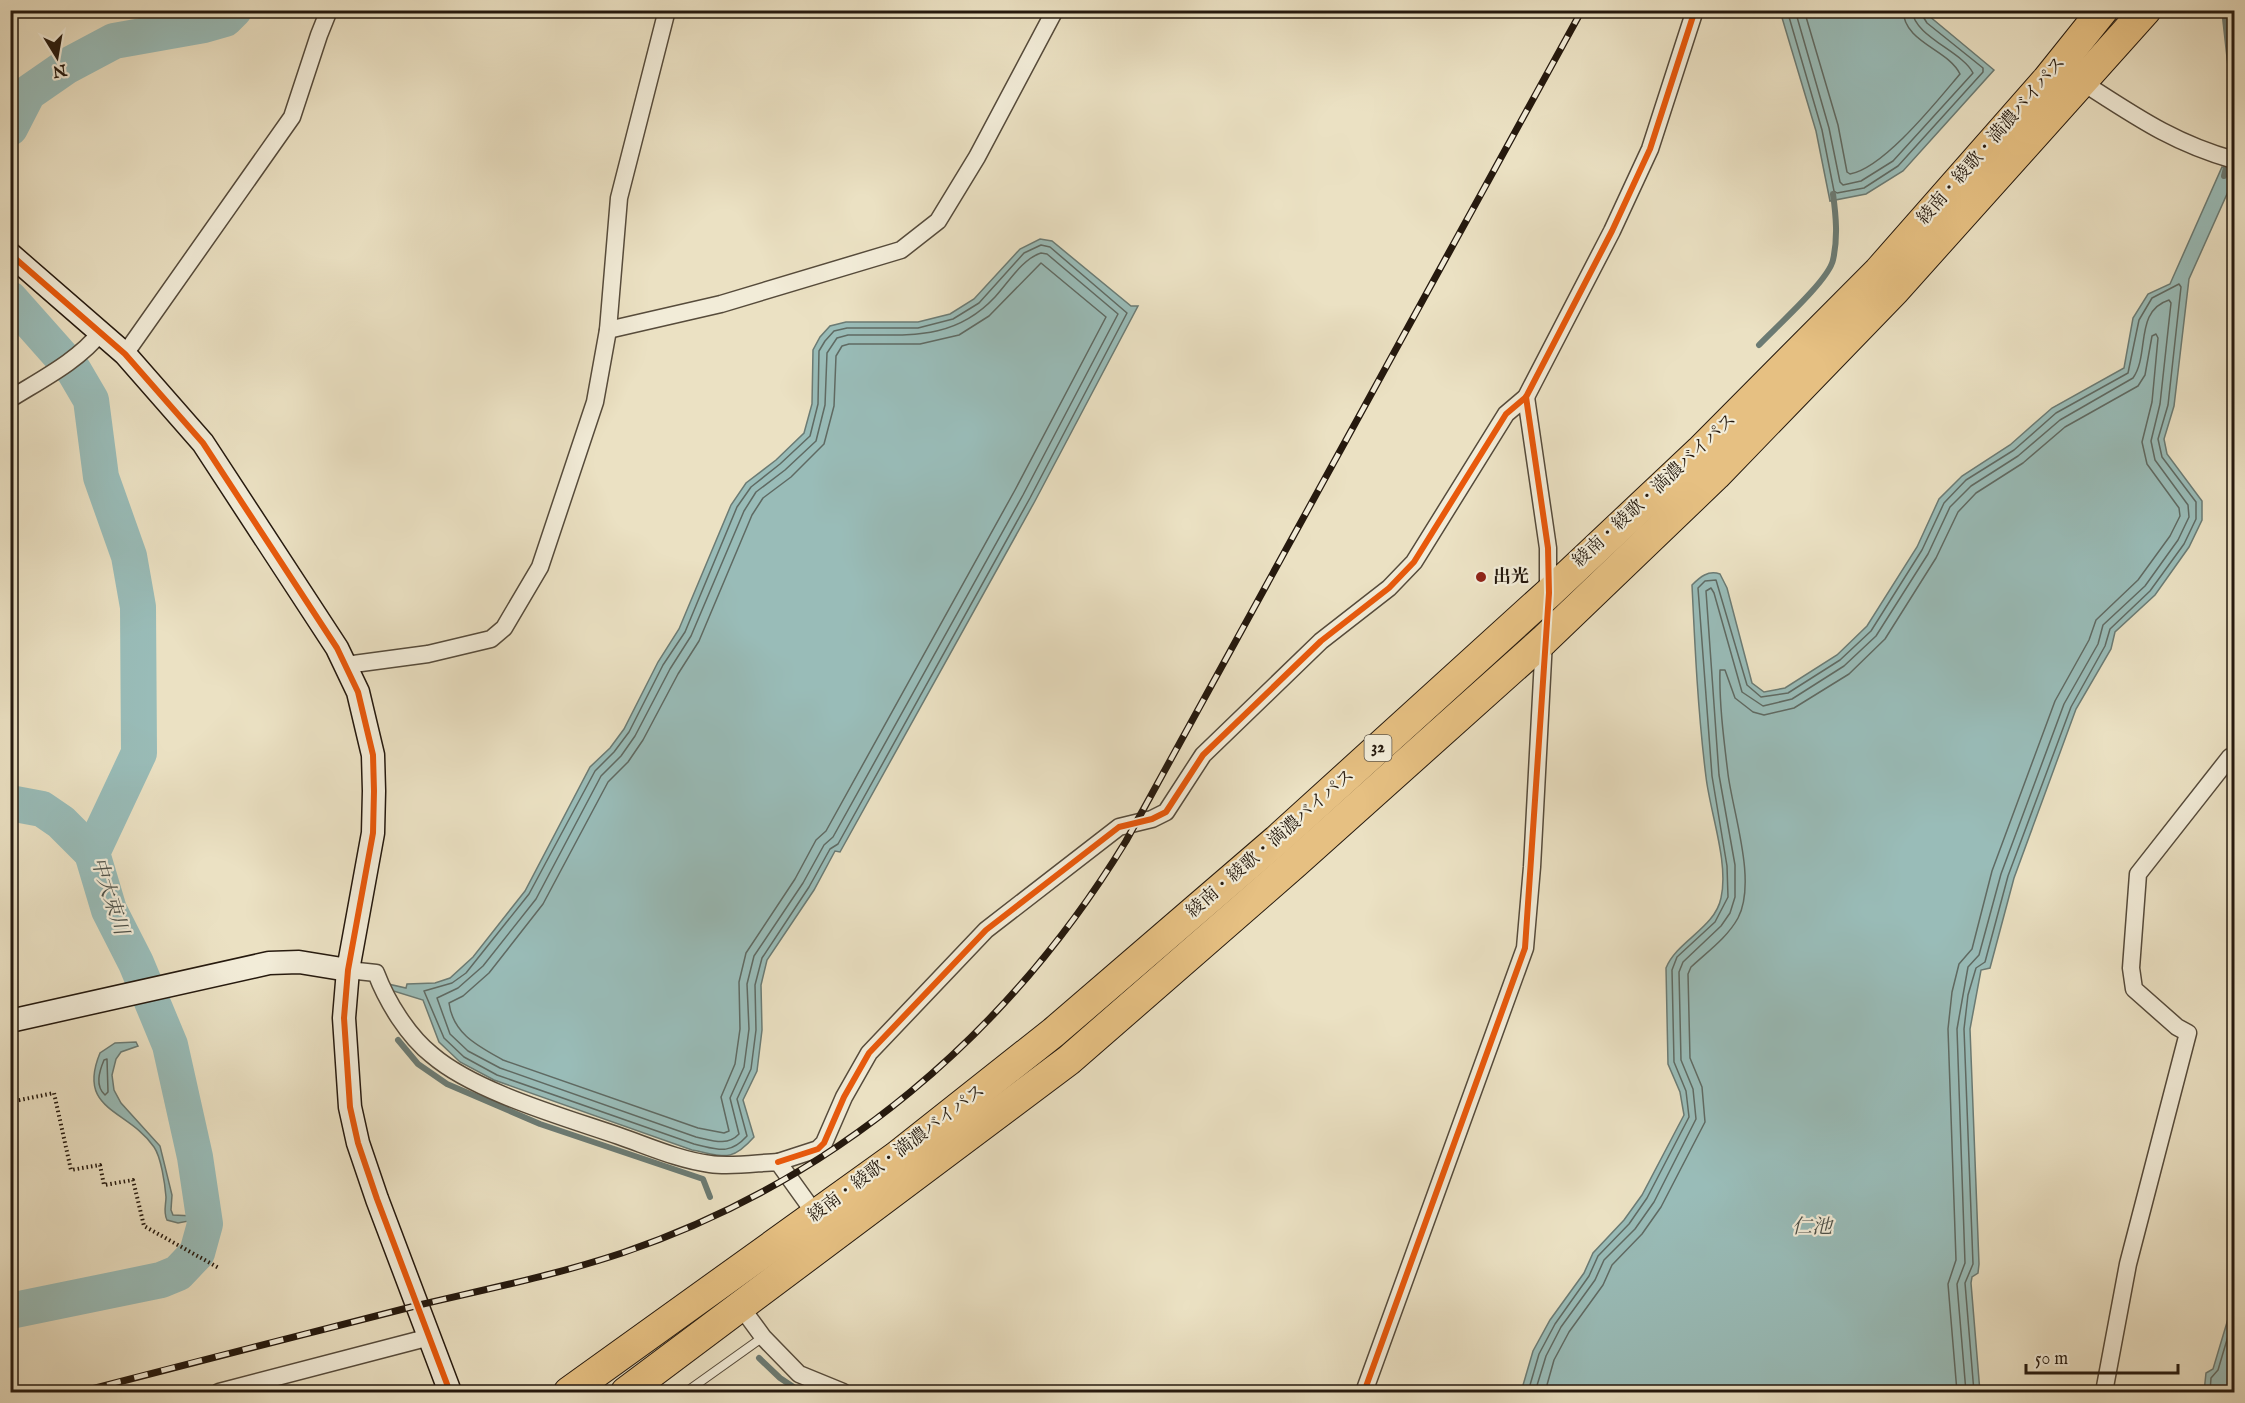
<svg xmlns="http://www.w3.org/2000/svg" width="2245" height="1403" font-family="'IM FELL English','Noto Serif JP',serif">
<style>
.water{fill:#99bcb8;stroke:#6b7b74;stroke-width:1.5}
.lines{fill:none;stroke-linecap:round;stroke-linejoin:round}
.shore{stroke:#5f6a63;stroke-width:1.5}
.stream{stroke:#6b7b74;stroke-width:6}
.river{stroke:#99bcb8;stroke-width:36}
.lane-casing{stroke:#564b3b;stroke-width:10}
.street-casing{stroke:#564b3b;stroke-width:19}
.secondary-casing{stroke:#25190e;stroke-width:25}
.highway-casing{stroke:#25190e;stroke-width:32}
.path{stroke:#25190e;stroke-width:4;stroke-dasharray:1.5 3;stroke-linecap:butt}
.lane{stroke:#f2ecd8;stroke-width:8}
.street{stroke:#f2ecd8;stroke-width:16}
.secondary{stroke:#f2ecd8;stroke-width:22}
.highway{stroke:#e6c082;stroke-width:30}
.rail-casing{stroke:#25190e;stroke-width:7}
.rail{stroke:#f2ecd8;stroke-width:4.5;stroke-dasharray:14;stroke-linecap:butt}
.cycleway-casing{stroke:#f2ecd8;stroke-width:10}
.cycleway{stroke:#e8590c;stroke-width:6}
.poi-dot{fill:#8f2418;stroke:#f2ecd8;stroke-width:2}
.labels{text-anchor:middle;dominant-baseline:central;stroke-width:4.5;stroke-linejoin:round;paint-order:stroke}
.shield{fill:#f2ecd8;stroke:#62584b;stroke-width:1.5}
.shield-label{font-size:16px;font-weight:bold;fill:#25190e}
.street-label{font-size:18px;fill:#25190e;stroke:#f2ecd8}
.poi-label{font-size:18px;font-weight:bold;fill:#25190e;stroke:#f2ecd8;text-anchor:start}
.water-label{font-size:20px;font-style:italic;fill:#4e524a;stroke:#f2ecd8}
</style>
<rect width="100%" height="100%" fill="#ebe1c3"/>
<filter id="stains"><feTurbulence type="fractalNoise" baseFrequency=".00333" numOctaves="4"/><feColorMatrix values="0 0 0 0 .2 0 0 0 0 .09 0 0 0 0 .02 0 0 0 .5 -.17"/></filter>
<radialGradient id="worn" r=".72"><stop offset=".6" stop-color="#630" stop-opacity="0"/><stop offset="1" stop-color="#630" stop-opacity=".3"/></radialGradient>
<g class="water">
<path d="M1780 11H1923L1994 70 1903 171 1866 194 1830 201 1816 131Z"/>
<path d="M2222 167 2232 170 2231 185 2189 279 2174 406 2164 439 2167 454 2202 501V520L2189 547 2155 595 2115 632 2111 649 2076 709 2014 878 1990 968 1981 970 1970 1029 1979 1264 1978 1273 1972 1277 1971 1283 1980 1392H1521L1533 1351 1550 1320 1584 1273 1593 1253 1624 1220 1642 1195 1684 1115 1680 1092 1668 1064 1666 968C1677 941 1715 928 1721 898 1729 863 1710 812 1706 777 1698 713 1695 649 1692 585 1700 577 1708 570 1720 574L1727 588 1752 683 1764 692 1785 688 1837 655 1867 626 1917 547 1939 499 1962 476 2010 445 2052 408 2124 368 2133 318 2148 294 2170 284Z"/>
<path d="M1040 239 1052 241 1131 306H1138L1035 501 840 852 835 851 814 890 767 960 761 985 762 1030 757 1071 743 1100 754 1137C731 1163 724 1156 692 1150L494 1080 460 1062 439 1042 423 1000 387 989 388 984 406 988 407 984 435 983 450 978 473 957 525 891 590 767 610 748 624 729 658 662 679 629 731 505 746 483 776 460 804 433 812 404 813 350 820 337 830 326 846 322H918L950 314 974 299 1020 249Z"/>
<path d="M136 1042 138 1046 121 1052 116 1059 112 1075 114 1090 121 1103 160 1146 172 1195 171 1210 173 1215 194 1216V1220L178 1223 167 1220C163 1212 166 1205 166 1197 165 1184 161 1157 154 1147 128 1109 76 1111 100 1053L115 1043Z"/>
<path d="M2234 1299V1392H2204L2206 1373 2213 1369Z"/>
</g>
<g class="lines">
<g class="shore">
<path d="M1787 10 1822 130 1834 191 1837 193 1864 188 1898 166 1983 72V68L1927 23 1919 10"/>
<path d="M1795 10 1829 128 1840 182 1843 185 1861 181 1893 161 1973 73C1962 51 1914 37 1912 10"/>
<path d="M1804 10 1838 125 1847 172 1850 174C1884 168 1937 101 1960 74 1948 49 1904 43 1903 10"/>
<path d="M1041 245 1050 247 1127 313 1030 498 838 844 830 849 809 887 762 958 755 985 756 1030 751 1069 737 1099 747 1136C729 1156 717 1149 694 1144L497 1075 464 1057 444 1038 424 991 452 983 466 973 529 894 595 771 614 752 629 732 663 665 685 632 737 507 751 487 780 464 810 436 818 404 819 351 825 341 834 331 847 328H918L953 319 979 303 1024 253Z"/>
<path d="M1041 253 1047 254 1118 314 1023 495 833 837 824 845 803 883 754 956 747 984 749 1029 744 1067 730 1098 739 1134C727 1147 711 1140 696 1137L500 1068 468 1051 450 1034 437 998 458 988 483 966 536 899 601 776 621 756 635 736 670 669 691 636 744 511 756 492 785 470 816 441 825 405 827 353 837 338 848 335C904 334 952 343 995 297 1008 283 1022 259 1041 253Z"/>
<path d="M1041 263 1106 317 1015 490 826 831 816 840 795 879 746 953 739 982 740 1029 735 1064 721 1097 729 1131 724 1133 698 1128 503 1060C478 1046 453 1034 449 1003L463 996 489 973 543 904 608 782 628 762 643 740 678 674 699 641 752 515 763 498 791 477 824 444 834 406 836 356 842 346 849 344H920L959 335 989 316Z"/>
<path d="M107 1059 108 1092 105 1095C95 1086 99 1072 104 1060Z"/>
<path d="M1528 1392 1539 1354 1555 1324 1589 1276 1598 1256 1629 1224 1647 1198 1689 1117 1686 1091 1674 1062 1672 970 1677 957 1715 922 1728 897 1727 866 1712 776 1698 588 1705 581 1716 580 1747 685 1761 697 1788 693 1840 660 1871 631 1922 550 1944 503 1966 480 2014 450 2056 413 2128 373 2139 320 2152 298 2179 284 2181 287 2168 405 2158 439 2162 457 2196 502V519L2184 544 2150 591 2110 629 2105 646 2071 707 2008 876 1985 962 1976 968 1968 995 1964 1029 1973 1264 1965 1283 1974 1392"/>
<path d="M1535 1392 1546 1356 1561 1327 1595 1280 1604 1260 1635 1229 1654 1202 1696 1119 1693 1089 1681 1060 1679 972 1683 962 1721 926 1730 913 1735 897V865L1719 775 1706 591 1711 588 1714 593 1742 692 1763 706 1792 699 1844 666 1876 636 1928 554 1950 507 1971 486 2018 456 2060 420 2133 378C2150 354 2134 311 2169 300L2171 303 2160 404 2151 441 2155 460 2188 505 2189 517 2178 540 2145 586 2103 625 2098 644 2064 704 2001 874 1979 955 1968 967 1957 1029 1965 1263 1957 1284 1966 1392"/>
<path d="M1545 1392 1554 1360 1569 1332 1603 1285 1612 1265 1642 1234 1661 1207 1705 1122 1702 1087 1690 1058 1688 974 1691 967C1707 952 1727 938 1738 918 1757 882 1733 813 1728 774 1724 741 1719 703 1720 670H1725L1735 698 1753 712 1764 715 1794 708 1849 674 1885 639 1936 558 1958 512 1976 493 2023 463 2065 427 2138 386 2145 375 2152 336 2156 334 2158 338 2152 402 2142 442 2147 464 2179 508 2180 516 2170 536 2138 580 2096 620 2089 640 2055 701 1992 871 1972 949 1959 964 1952 992 1948 1029 1956 1260 1948 1284 1957 1392"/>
<path d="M2210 1392 2211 1378 2218 1370 2234 1316"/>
</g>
<g class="stream">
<path d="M2224 10 2233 91 2234 135 2224 176"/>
<path d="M1759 345C1775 328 1829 280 1833 260 1838 238 1836 216 1833 194"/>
<path d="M398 1040 418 1064 447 1084 540 1124 703 1179 710 1197"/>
<path d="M192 1218 203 1216"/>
<path d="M759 1358 780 1378 801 1392"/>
</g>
<g class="river">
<path d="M10 128 28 93 67 66 114 41 204 25 225 19 234 10"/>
<path d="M10 299 74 371 91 400 101 477 129 556 138 607 139 753 92 853 109 910 136 963 170 1045 195 1157 205 1224 197 1253 178 1273 161 1280 10 1311"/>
<path d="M10 803 42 809 61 822 92 853"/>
</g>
<defs>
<path id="lane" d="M686 1392 763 1337"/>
<g id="street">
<path d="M2082 82C2135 116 2173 143 2234 160"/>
<path d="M608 330 721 304 901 250 938 221 977 157 1055 10"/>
<path d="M125 354 292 117 319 35 329 10"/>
<path d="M1526 397 1548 548V596"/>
<path d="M10 399C42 379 78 361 101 332"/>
<path d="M346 665 428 654 491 639 504 628 540 567 595 402 608 330 619 198 667 10"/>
<path d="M348 970 376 973C387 1002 408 1036 432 1055 475 1092 564 1117 619 1136 648 1146 679 1160 710 1164 731 1167 756 1163 778 1162L816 1215"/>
<path d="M778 1162 818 1149 824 1143 844 1097 869 1053 986 930 1119 827 1152 819 1166 812 1203 755 1321 641 1389 588 1414 562 1506 414 1526 397 1612 231 1650 149 1695 10"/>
<path d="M741 1307 763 1337 799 1374 843 1392"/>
<path d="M219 1392 430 1337"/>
<path d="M1364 1392 1525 948 1532 867 1544 640"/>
<path d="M2104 1392 2128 1264 2188 1033 2177 1027 2134 989 2131 968 2138 874 2230 757 2234 760"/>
</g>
<g id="secondary">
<path d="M10 254 125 354 203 443 337 648 358 692 373 755 374 791 373 833 348 970 344 1018 350 1107 358 1143 377 1199 450 1392"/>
<path d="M10 1021 269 963 299 962 348 970"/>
</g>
<g id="highway">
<path d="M569 1392 896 1157 1054 1032 1277 840 1549 593 1700 451 1879 271 2047 80 2103 10"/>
<path d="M626 1392 1069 1060 1295 863 1544 640 1716 475 1895 290 2146 10"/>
</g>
</defs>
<use href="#lane" class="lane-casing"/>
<use href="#street" class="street-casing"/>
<use href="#secondary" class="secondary-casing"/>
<use href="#highway" class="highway-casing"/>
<path class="path" d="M10 1102 54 1093 71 1170 100 1165 104 1185 133 1180 144 1226 219 1268"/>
<use href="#lane" class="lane"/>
<use href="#street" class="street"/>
<use href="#secondary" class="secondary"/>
<use href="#highway" class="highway"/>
<defs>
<path id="rail" d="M80 1392C193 1362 306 1334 419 1305 487 1289 556 1275 622 1253 837 1180 1009 1033 1126 841L1582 10"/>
</defs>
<use href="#rail" class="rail-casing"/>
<use href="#rail" class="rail"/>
<defs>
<g id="cycleway">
<path d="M10 254 125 354 203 443 337 648 358 692 373 755 374 791 373 833 348 970 344 1018 350 1107 358 1143 377 1199 450 1392"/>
<path d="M778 1162 818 1149 824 1143 844 1097 869 1053 986 930 1119 827 1152 819 1166 812 1203 755 1321 641 1389 588 1414 562 1506 414 1526 397 1612 231 1650 149 1695 10"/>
<path d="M1364 1392 1525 948 1549 593 1548 548 1526 397"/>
</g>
</defs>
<use href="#cycleway" class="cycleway-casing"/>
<use href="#cycleway" class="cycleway"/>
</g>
<circle class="poi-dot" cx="1481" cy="577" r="6"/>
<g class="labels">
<rect class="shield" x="1364.5" y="735" width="27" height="26" rx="4.5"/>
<g class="shield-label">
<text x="1378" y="748">32</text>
</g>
<g class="street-label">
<text transform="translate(1992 141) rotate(-49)">綾南・綾歌・満濃バイパス</text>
<text transform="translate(1655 491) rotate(-43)">綾南・綾歌・満濃バイパス</text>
<text transform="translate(1271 844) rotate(-41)">綾南・綾歌・満濃バイパス</text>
<text transform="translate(897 1154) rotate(-37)">綾南・綾歌・満濃バイパス</text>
</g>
<g class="poi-label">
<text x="1493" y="577">出光</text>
</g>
<g class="water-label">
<text transform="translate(109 896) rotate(72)">中大束川</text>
<text x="1812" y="1227">仁池</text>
</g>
</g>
<rect width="2245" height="1403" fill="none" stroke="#ebe1c3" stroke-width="36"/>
<rect x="12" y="12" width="2221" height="1379" fill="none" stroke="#25190e" stroke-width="3"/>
<rect x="18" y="18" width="2209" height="1367" fill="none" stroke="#25190e" stroke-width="1.5"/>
<g transform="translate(57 57) rotate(169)" stroke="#f2ecd8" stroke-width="4.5" paint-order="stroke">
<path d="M0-4.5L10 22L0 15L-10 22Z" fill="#25190e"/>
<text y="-9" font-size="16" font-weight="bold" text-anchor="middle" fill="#25190e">N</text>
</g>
<path d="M2026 1364v9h152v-9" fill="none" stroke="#25190e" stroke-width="3"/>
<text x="2035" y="1364" font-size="18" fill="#25190e" stroke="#f2ecd8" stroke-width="4.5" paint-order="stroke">50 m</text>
<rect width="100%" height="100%" filter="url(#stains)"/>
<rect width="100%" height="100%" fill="url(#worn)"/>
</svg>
